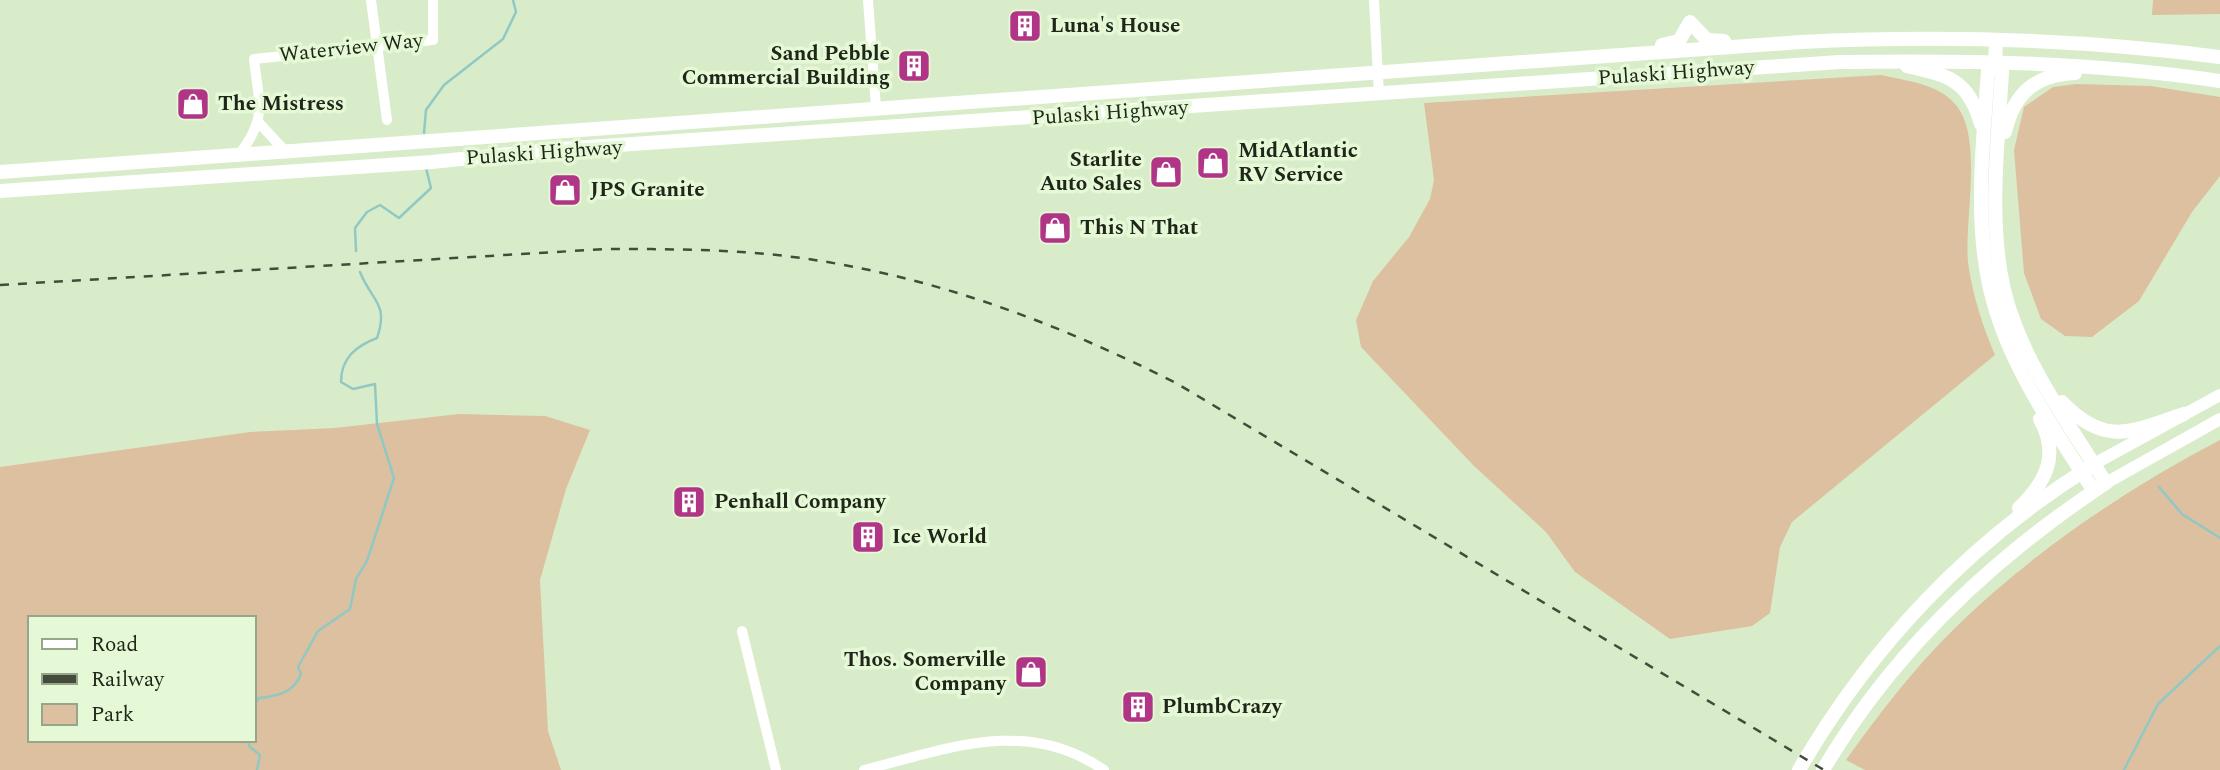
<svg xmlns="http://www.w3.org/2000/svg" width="2220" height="770" font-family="Spectral,serif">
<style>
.green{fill:#dcc09f;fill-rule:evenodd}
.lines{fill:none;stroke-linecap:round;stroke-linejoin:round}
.stream{stroke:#90c9c4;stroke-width:2.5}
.minor{stroke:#fff;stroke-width:10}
.major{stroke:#fff;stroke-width:12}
.highway{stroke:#fff;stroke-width:14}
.rail{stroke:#434c3b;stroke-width:2.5;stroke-dasharray:9 9;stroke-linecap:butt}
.labels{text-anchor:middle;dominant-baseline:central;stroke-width:7;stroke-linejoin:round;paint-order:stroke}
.poi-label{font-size:21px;font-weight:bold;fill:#20271a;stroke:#e6f9d7;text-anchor:start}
.street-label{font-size:21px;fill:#20271a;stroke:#e6f9d7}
</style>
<rect width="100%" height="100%" fill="#d9ecca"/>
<g class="green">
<path d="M2153 0H2220V14L2152 15Z"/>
<path d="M1881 75C1906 81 1937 83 1955 104 1984 136 1964 219 1968 262 1972 294 1983 327 1995 355L1792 522 1780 547 1770 613 1752 626 1670 639 1575 572 1546 532 1474 466 1361 347 1356 320 1373 281 1409 237 1430 199 1434 180 1424 103Z"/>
<path d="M2076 84 2151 86 2220 97V176L2192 212 2139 301 2092 337 2065 336 2041 319 2024 273 2014 150 2024 107 2053 87Z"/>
<path d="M459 414 545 416 590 430 566 489 540 580 548 731 561 770H0V467L250 432 335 428ZM30 618H254V740H30Z"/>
<path d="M2220 440V770H1865L1846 760C1879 714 1914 668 1955 628 2030 554 2126 489 2220 440Z"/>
</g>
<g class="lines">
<g class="stream">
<path d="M424 133 426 110 444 85 503 39 516 12 513 0"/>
<path d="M356 251 355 228 367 212 380 205 399 218 431 188 426 168"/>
<path d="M2159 487 2182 514 2220 538"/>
<path d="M254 705 259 698C277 696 294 693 301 674L298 667 318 631 350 609 356 579 367 561 394 478 377 424 375 384 353 389 341 382C341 358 356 346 377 338 389 303 372 302 360 272"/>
<path d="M247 740 250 747 260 755 257 770"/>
<path d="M2124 770 2158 704 2220 646"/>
</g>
<g class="minor">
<path d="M371 0 387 120"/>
<path d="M868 0 876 108"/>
<path d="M1374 0 1379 95"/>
<path d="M259 123 287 153"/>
<path d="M237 157C268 119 259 104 254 59L433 40V0"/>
<path d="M742 631 776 770"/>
<path d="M864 770C947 749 1025 716 1104 770"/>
</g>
<g class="major">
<path d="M2094 464 2220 395"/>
<path d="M2106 483 2220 419"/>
</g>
<g class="highway">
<path d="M1662 45 1679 41 1690 22 1707 40 1724 41"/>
<path d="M1907 66C1949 76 1968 79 1981 124"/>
<path d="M1995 67 1988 71C1983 142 1974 219 1990 289 2007 363 2053 428 2094 491"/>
<path d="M2005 132C2014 93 2035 75 2075 73"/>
<path d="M0 172 1801 42C1941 35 2081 39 2220 57"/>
<path d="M0 191 432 162 559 149 1839 62C1967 60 2093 62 2220 81"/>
<path d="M2062 402C2105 447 2131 432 2184 414"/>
<path d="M2019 508C2046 482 2060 455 2040 419"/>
<path d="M1799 770C1870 647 1969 542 2090 467"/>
<path d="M1823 770C1893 651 1991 559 2106 483 2068 423 2021 360 2004 290 1988 220 1998 143 2002 72L1995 67 1996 40"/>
</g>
<path class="rail" d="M0 285 606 249C663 249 720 249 777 255 920 271 1049 319 1176 383L1824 770"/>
</g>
<defs>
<symbol id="building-square" viewBox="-11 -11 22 22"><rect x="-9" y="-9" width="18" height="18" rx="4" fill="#b13586" stroke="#e6f9d7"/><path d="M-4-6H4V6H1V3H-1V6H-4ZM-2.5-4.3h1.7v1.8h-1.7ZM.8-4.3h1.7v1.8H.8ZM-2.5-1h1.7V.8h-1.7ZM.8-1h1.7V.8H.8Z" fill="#fff"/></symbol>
<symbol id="shop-square" viewBox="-11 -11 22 22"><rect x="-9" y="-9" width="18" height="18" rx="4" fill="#b13586" stroke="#e6f9d7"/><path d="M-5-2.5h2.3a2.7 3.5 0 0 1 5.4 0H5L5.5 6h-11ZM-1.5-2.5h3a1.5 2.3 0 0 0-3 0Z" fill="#fff"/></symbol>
</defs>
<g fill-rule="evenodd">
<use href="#building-square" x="1006" y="7" width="38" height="38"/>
<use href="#building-square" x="895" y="47" width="38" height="38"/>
<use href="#shop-square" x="174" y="85" width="38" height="38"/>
<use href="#shop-square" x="1194" y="144" width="38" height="38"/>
<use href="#shop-square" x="1147" y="153" width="38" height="38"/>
<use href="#shop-square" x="546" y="171" width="38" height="38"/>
<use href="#shop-square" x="1036" y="209" width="38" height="38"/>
<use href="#building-square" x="670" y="483" width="38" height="38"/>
<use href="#building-square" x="849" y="518" width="38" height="38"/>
<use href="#shop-square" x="1012" y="653" width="38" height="38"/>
<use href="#building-square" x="1119" y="688" width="38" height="38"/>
</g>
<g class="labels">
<g class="poi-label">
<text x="1050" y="26">Luna's House</text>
<text x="890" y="54" text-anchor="end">Sand Pebble<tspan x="890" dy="24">Commercial Building</tspan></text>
<text x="218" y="104">The Mistress</text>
<text x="1238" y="151">MidAtlantic<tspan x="1238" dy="24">RV Service</tspan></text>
<text x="1142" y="160" text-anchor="end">Starlite<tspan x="1142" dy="24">Auto Sales</tspan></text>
<text x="590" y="190">JPS Granite</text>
<text x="1080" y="228">This N That</text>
<text x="714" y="502">Penhall Company</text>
<text x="892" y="537">Ice World</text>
<text x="1006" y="660" text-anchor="end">Thos. Somerville<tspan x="1006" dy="24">Company</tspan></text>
<text x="1162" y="707">PlumbCrazy</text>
</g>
<g class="street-label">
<text transform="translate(351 48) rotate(-6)">Waterview Way</text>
<text transform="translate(1676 73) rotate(-4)">Pulaski Highway</text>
<text transform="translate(1110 113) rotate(-4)">Pulaski Highway</text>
<text transform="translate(544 153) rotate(-4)">Pulaski Highway</text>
</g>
</g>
<rect x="28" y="616" width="228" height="126" fill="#e6f9d7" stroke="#97a58b" stroke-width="2"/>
<rect x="42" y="639" width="35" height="10" fill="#ffffff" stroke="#97a58b" stroke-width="2"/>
<text x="91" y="651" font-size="21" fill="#20271a">Road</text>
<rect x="42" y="674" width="35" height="10" fill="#434c3b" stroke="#97a58b" stroke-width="2"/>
<text x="91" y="686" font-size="21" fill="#20271a">Railway</text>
<rect x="42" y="704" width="35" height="21" fill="#dcc09f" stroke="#97a58b" stroke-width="2"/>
<text x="91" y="721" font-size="21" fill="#20271a">Park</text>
</svg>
